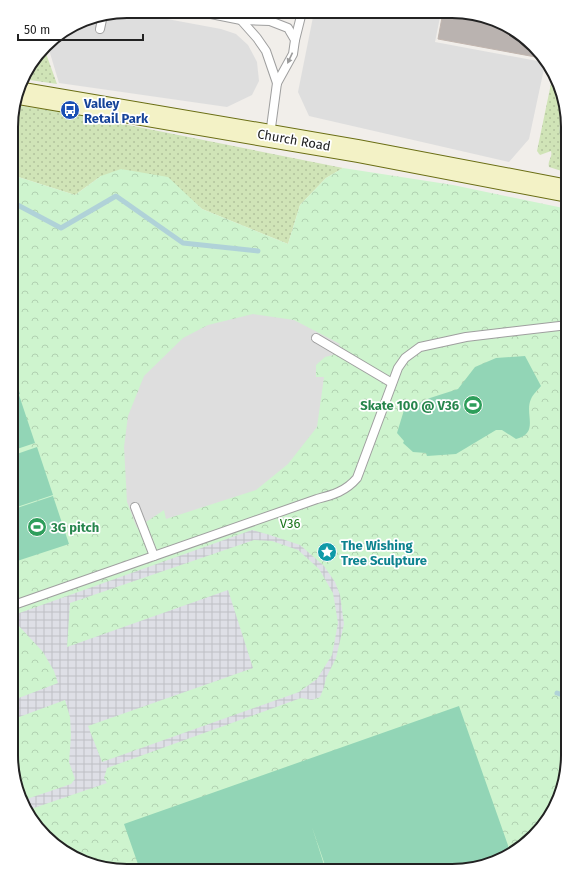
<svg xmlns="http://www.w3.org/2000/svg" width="579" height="882" font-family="'Fira Sans',sans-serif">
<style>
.grass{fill:url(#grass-dots)}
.forest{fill:url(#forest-crowns)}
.park{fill:url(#park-crowns)}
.pitch{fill:#92d5b6}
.parking{fill:#dedede}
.plaza{fill:url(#plaza-grid);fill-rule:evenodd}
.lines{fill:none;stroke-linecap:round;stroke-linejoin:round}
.stream{stroke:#b0d2d8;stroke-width:5}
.building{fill:#bab3b0;stroke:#c1b5ae}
.lane-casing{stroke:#9f9f9f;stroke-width:10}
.secondary-casing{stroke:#6a6e14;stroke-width:24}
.lane{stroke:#fff;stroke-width:8}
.secondary{stroke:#f3f2c6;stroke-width:22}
.oneway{fill:#9c9c9c}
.labels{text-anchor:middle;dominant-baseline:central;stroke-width:3.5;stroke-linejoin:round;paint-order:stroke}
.transit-label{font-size:13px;font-weight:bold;fill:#164399;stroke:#fff;text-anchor:start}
.street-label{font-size:13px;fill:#222;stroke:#fff}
.leisure-label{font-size:13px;font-weight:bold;fill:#27864d;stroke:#fff;text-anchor:end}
.park-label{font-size:13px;fill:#1b751c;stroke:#fff}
.culture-label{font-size:13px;font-weight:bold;fill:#0d838f;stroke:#fff;text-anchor:start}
.rim{fill:none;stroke:#222;stroke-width:2}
</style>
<defs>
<pattern id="grass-dots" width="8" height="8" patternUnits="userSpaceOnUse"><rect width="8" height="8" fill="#d0e4b7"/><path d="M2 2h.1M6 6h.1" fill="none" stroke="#b2c39d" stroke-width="1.8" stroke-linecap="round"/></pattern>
<pattern id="forest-crowns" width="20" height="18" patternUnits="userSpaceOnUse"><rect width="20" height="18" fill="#b2caa4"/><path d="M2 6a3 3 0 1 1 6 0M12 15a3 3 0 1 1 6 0" fill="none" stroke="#99ad8d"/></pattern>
<pattern id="park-crowns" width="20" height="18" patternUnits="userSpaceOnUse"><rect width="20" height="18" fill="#cef4ce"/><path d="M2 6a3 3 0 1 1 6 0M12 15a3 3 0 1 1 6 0" fill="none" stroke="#b1d1b1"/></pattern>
<pattern id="plaza-grid" width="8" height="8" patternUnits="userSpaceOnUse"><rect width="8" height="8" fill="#dedfe6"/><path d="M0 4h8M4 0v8" fill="none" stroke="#bebfc5"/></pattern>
</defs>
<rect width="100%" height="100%" fill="#f1eeea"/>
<g class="grass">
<path d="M44 48 57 84 23 79 26 69Z"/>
<path d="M553 74 559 82 563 101 559 133 568 150V173L549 167C547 161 553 157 551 151L540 155 537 151Z"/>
<path d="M14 105 58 111 343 168 326 178 300 205 288 244 202 209 188 197 101 176 75 195 12 175V111Z"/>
</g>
<path class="forest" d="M563 101 568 127V150L559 133Z"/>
<path class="park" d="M343 168 453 185 568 209V763L548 820 497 862 453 871 112 870 56 847 20 800 11 755 12 175 75 195 101 176 121 169 168 177 202 209 288 244 300 205 326 178Z"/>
<g class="pitch">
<path d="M525 356 541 386C538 390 533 394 531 399 524 414 540 433 516 439L502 430H496L456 454 427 456 426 453 413 452 403 443 404 441 397 433 404 410 430 398 458 389 475 367 496 358Z"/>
<path d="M12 370 20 394 12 397Z"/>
<path d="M19 395 35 443 11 451 12 398Z"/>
<path d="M37 447 53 495 11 509V456Z"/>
<path d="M53 496 69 544 11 563V510Z"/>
<path d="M459 706 510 851 497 862 453 871H327L312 827 326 871 140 870 124 824Z"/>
</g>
<g class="parking">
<path d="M124 11 221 29 236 34 248 45 257 62 259 81 252 95 227 107 59 83 47 43 51 40 89 17Z"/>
<path d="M314 12H441L435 42 543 62 545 64 529 139 509 162 309 116 298 92Z"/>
<path d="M253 314 294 320 340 344 333 355 325 357 316 365V377H324L317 427 288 464 256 490 166 519 164 510 137 528 127 502 124 447 128 416 144 376 183 338 208 325Z"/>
</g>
<path class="plaza" d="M252 530 270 535 300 545 324 566 335 582 340 595 344 624 336 658 326 678 324 687 320 697 312 700 301 698 107 768 104 778 107 783 28 810 21 801 71 784 75 779 69 762 71 735 70 717 65 700 11 720V701L58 683 54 671 43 652 18 625 11 627V616ZM254 540 272 541 298 550 319 569 333 593 338 623 332 655 317 679 299 692 102 762 88 726 253 668 228 590 67 647 70 603Z"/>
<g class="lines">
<g class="stream">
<path d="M12 202 61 228 116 196 183 243 258 251"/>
<path d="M557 693 568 697"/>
</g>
</g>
<path class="building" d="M443 12H468L523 35 541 58 438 39Z"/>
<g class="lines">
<defs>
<g id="lane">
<path d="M196 11 241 20 270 21 288 28 295 40 293 54 277 83 270 135"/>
<path d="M241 20 257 38 266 51 277 83"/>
<path d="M100 29 103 15"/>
<path d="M295 40 302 12"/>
<path d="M316 338 392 383"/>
<path d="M135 507 154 556"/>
<path d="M11 606 317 499C333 495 346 491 357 478L398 368 405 358 420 347 466 337 568 325"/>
</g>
<path id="secondary" d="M18 93 358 151 568 191"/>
</defs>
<use href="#lane" class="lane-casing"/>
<use href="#secondary" class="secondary-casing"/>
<use href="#lane" class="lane"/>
<use href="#secondary" class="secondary"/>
</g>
<defs><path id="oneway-solid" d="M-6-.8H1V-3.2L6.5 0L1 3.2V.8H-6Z"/></defs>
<use class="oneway" href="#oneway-solid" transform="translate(290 58) rotate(115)"/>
<defs>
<symbol id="bus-disc" viewBox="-11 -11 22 22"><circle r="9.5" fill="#1a4fb4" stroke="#fff"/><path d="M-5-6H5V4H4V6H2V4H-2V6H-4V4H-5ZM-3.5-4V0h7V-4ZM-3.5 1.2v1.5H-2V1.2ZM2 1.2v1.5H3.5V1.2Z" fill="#fff"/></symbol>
<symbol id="stadium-disc" viewBox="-11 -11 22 22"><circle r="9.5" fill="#2e9e5b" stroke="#fff"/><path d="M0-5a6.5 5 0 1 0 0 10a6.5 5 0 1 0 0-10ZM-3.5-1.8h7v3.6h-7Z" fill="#fff"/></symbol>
<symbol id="sight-disc" viewBox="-11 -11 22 22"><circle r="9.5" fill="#0f9aa8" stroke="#fff"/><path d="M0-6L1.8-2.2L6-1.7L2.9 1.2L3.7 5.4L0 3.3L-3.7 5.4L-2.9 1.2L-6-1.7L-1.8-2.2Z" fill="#fff"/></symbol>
</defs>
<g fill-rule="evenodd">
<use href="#bus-disc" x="59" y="99" width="22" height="22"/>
<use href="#stadium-disc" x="462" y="394" width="22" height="22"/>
<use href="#stadium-disc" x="26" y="516" width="22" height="22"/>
<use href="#sight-disc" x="316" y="541" width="22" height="22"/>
</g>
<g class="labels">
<g class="transit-label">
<text x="84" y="103">Valley<tspan x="84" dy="15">Retail Park</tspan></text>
</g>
<g class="street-label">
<text transform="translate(294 140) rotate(10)">Church Road</text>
</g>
<g class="leisure-label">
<text x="459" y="405">Skate 100 @ V36</text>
<text x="51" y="527" text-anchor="start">3G pitch</text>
</g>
<g class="park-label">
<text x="290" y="523">V36</text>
</g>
<g class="culture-label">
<text x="341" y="545">The Wishing<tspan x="341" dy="15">Tree Sculpture</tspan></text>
</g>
</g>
<path d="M0 0H579V882H0ZM127 18H452A109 109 0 0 1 561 127V755A109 109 0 0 1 452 864H127A109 109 0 0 1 18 755V127A109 109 0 0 1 127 18Z" fill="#fff" fill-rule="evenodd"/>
<path class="rim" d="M127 18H452A109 109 0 0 1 561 127V755A109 109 0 0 1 452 864H127A109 109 0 0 1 18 755V127A109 109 0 0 1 127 18Z"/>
<path d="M18 34v6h125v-6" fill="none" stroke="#222222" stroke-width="2"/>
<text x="24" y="34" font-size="12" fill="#222222" stroke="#ffffff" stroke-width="3" paint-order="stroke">50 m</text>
</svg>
